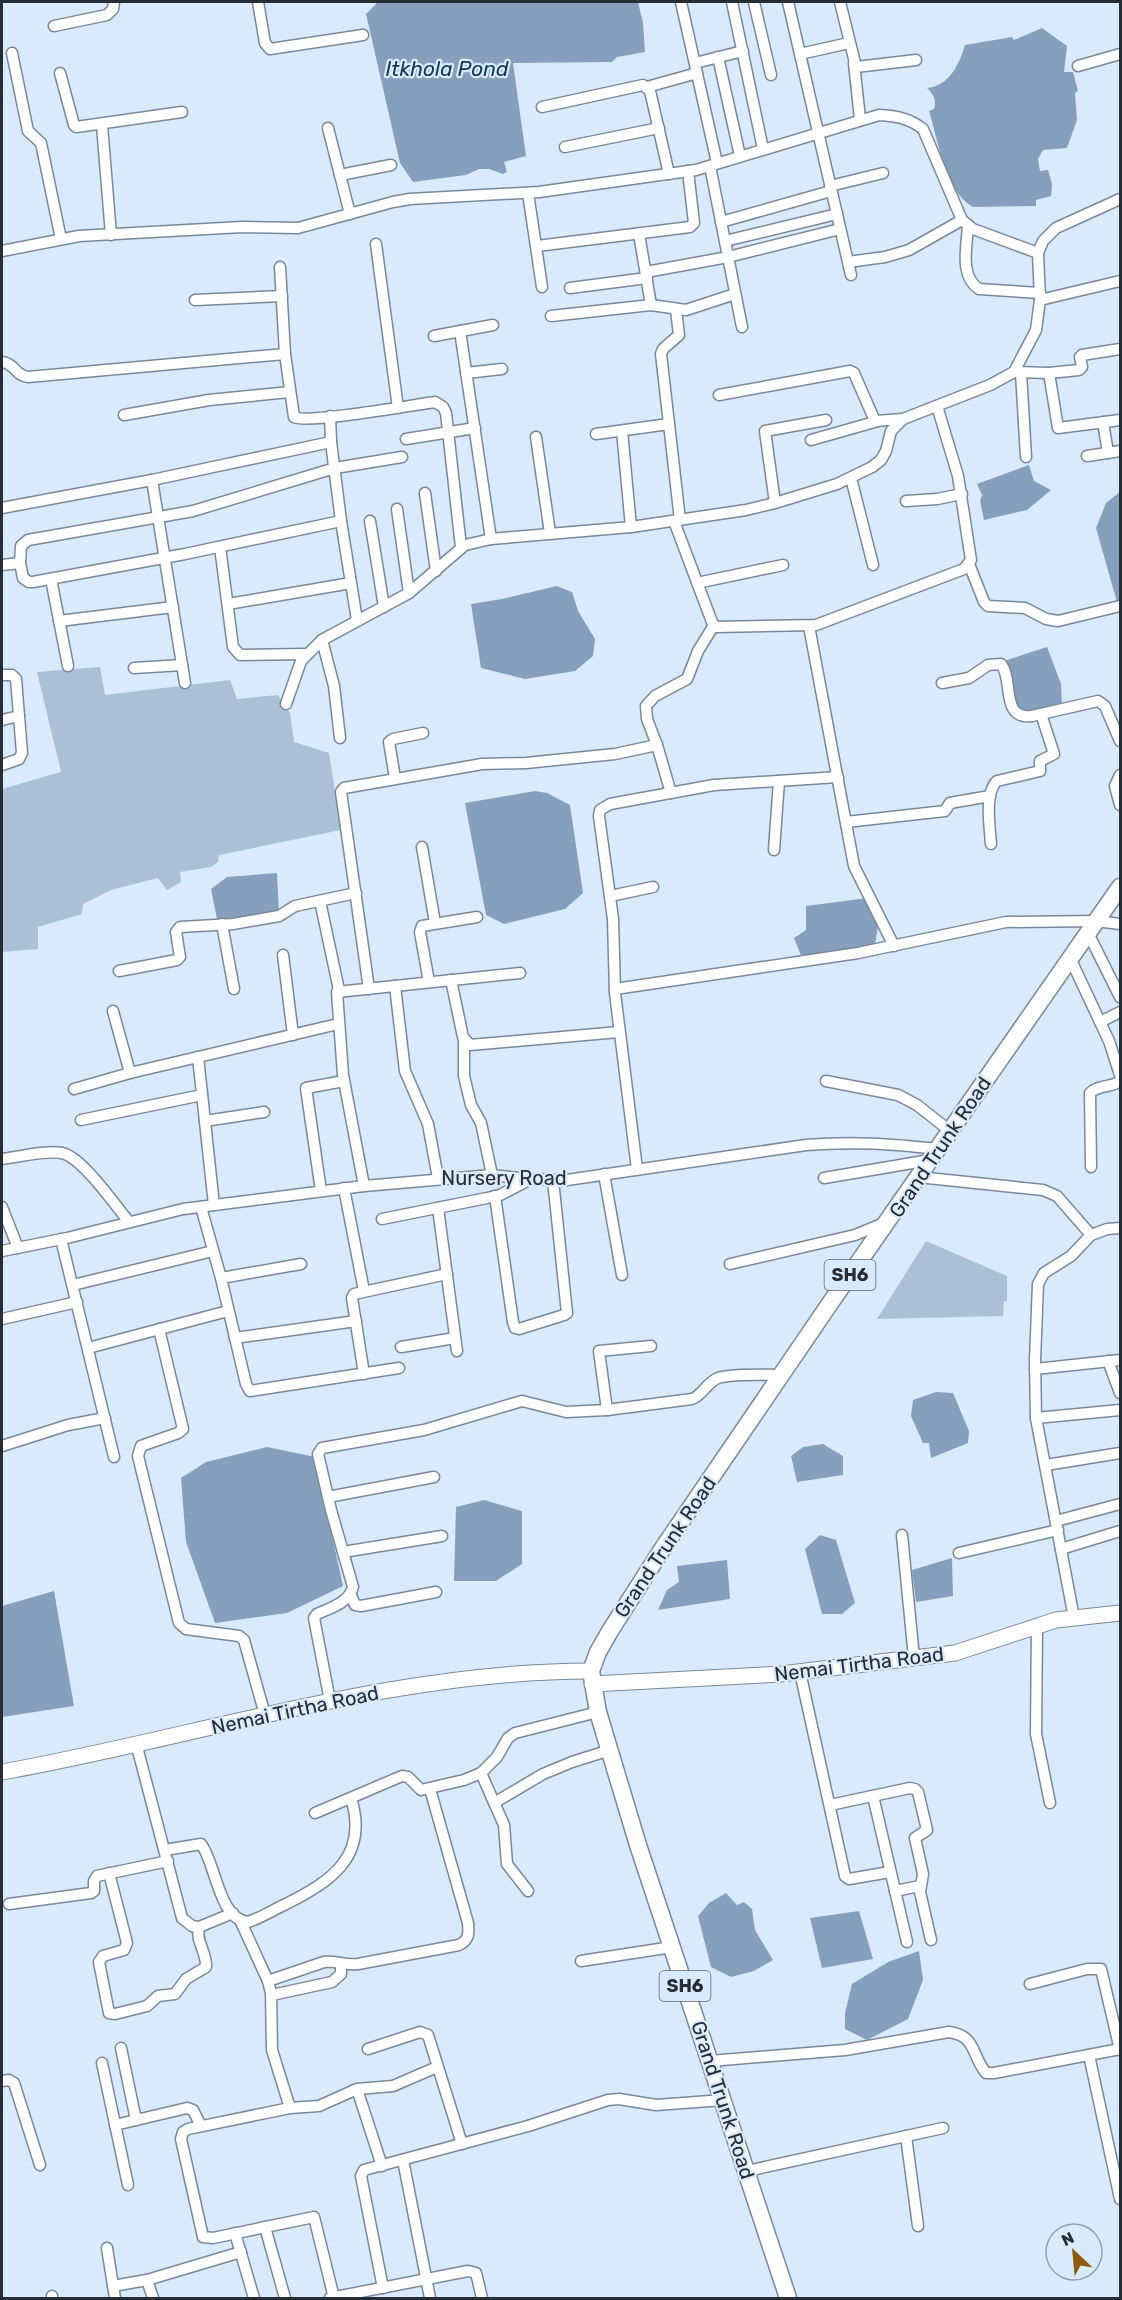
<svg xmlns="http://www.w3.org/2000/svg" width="1122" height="2300" font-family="Rubik,sans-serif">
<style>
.green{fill:#abbfd6}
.water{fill:#869fbd}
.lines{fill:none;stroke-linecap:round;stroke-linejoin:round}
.street-casing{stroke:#7a8999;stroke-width:13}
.secondary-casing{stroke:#7a8999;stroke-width:17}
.primary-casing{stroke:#7a8999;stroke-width:19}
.street{stroke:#fff;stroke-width:10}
.secondary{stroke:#fff;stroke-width:15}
.primary{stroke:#fff;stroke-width:16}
.labels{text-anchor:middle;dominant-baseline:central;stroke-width:4.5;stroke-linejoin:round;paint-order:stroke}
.shield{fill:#daeafd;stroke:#5d6670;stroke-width:1.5}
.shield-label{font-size:18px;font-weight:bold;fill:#272d34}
.street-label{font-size:20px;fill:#272d34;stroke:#daeafd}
.water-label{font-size:21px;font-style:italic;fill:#0f365d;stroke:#daeafd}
</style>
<rect width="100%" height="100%" fill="#daeafd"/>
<g class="green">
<path d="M100 667 105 695 230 680 237 699 278 695 290 713 294 742 329 753 341 830 219 855 218 862 211 867 180 872 181 882 167 890 158 878 111 890 83 904 82 914 38 927V949L2 952V789L61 772 37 672Z"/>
<path d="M926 1241 1007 1276V1301H1004L1003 1316 877 1319Z"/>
</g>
<g class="water">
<path d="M376 2H638L643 23 645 52 617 57 612 62 513 63 526 156 504 162 507 172 503 174 489 169H479L466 175 413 182 400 163 366 14 376 4Z"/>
<path d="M1042 28 1067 46 1064 72H1073L1078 91 1075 93 1077 120 1067 148 1043 150 1038 159 1040 171 1048 170 1052 184 1051 196 1036 200V206L973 207C945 192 938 140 929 111L934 109C937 101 933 93 927 88 949 86 959 65 965 45L1012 37 1014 40Z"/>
<path d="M1029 465 1034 481 1051 490 1027 510 984 520 980 501 982 495 977 484Z"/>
<path d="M1120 492V601L1117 602 1096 528 1106 503Z"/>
<path d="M557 586 572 592 578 611 595 639 593 656 575 671 525 679 481 668 471 604 502 599Z"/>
<path d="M1047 647 1061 684 1062 705 1029 712 1020 710 1012 699 1004 661Z"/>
<path d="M535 791 547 793 570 805 583 893 565 909 504 924 486 915 465 803Z"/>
<path d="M277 873 279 914 217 919 211 889 227 877Z"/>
<path d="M868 898 880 915 875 944 802 958 794 938 806 930V906Z"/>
<path d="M936 1392 953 1393 969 1431 968 1443 931 1458 929 1443H923L911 1416 913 1400Z"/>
<path d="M823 1444 843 1456V1475L797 1482 791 1456 803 1447Z"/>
<path d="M267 1447 315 1457 343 1586 287 1613 215 1623 186 1542 181 1478 206 1462Z"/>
<path d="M484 1500 522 1511V1564L496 1581H454L456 1507Z"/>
<path d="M820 1535 836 1540 855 1603 842 1614H822L805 1549Z"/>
<path d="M952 1558 953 1596 916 1602 912 1570Z"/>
<path d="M727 1560 730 1599 658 1610 667 1590 679 1582 677 1566Z"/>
<path d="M54 1591 74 1706 2 1717V1606Z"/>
<path d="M726 1893 737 1905 744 1902 752 1909 755 1930 773 1960 754 1971 731 1977 711 1967 698 1916 709 1903Z"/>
<path d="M859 1911 873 1959 822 1968 810 1918Z"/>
<path d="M919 1951 923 1980 908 2019 867 2040 845 2029V2013L852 1984 888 1962Z"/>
</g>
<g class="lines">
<defs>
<g id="street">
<path d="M258 2 265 43 270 49 363 35"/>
<path d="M681 2 717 163"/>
<path d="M732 2 763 149"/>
<path d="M754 2 771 75"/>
<path d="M788 2 851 275"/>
<path d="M840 2 856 67 916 60"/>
<path d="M54 26 107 15 113 9 114 2"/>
<path d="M12 53 28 131 41 143 61 239"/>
<path d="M800 54 849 43"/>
<path d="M718 57 740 156"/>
<path d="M695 63 743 51"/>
<path d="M854 63 860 119"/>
<path d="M1078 66 1120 54"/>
<path d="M60 73 74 125 76 127 182 112"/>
<path d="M647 87 697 73"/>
<path d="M542 107 643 85 650 91 669 174"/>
<path d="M102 125 111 235"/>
<path d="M328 128 350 214"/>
<path d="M565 147 659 128"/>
<path d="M710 166 742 327"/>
<path d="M340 175 391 165"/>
<path d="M830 186 883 173"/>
<path d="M528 193 542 287"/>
<path d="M721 222 831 191"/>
<path d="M968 225C967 246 959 276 979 289L1040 293"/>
<path d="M639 234 651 305"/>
<path d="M725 241 837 214"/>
<path d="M376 244 398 408"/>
<path d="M537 246 690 227 694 223 688 171"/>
<path d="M2 251 79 236 242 227 298 228 393 202 410 199 539 192 696 170 879 115C896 116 909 118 923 129L962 220 973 229 1038 253"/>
<path d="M848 262 885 257 909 250 962 220"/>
<path d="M280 267 285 354 294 417C307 424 413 405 435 402L443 407 446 413 461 547"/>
<path d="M646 272 728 257 840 229"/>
<path d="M570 288 647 278"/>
<path d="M195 300 282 296"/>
<path d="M1040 300 1120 281"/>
<path d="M676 310 679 335 663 349 661 354 680 520"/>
<path d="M551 316 651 305 686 310 735 294"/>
<path d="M460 331 491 539"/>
<path d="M434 336 493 325"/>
<path d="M2 362C14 363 16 376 28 377L285 354"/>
<path d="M1014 372 1049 373 1079 370 1082 367 1080 357 1082 355 1120 349"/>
<path d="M466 373 502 369"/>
<path d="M1021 373 1026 457"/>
<path d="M1049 373 1058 428 1120 420"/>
<path d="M719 395 850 371 854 373 875 421 903 419"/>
<path d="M124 415 209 400 290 392"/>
<path d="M330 416 331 442"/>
<path d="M1103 422 1108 453"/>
<path d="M622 431 631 527"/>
<path d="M596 434 669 424"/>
<path d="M536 437 550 533"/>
<path d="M406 439 475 428"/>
<path d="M811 440 878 421"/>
<path d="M1087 456 1120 451"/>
<path d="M851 478 873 565"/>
<path d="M152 480 185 683"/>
<path d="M425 493 436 571"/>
<path d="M906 501 937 499 962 494"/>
<path d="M775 503 765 431 826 420"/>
<path d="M2 508 152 480 331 442 341 521 357 620"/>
<path d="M397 509 409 593"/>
<path d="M341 521 185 554 33 582H29L23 578 20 563 21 546 28 540 193 511 335 468 402 457"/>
<path d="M370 521 384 607"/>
<path d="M674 521 712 622 716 627 816 625 964 569 971 560 958 476 937 406"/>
<path d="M220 547 233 647 240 655 306 654"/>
<path d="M969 564 984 602 988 606 1025 608 1046 619 1058 621 1120 606"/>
<path d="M2 565 20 563"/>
<path d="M51 579 68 666"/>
<path d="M697 583 783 565"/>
<path d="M228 604 351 583"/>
<path d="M59 621 173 607"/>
<path d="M809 626 854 866 894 946"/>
<path d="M322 640 334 686 340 738"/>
<path d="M134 668 182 665"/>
<path d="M2 675H12L16 679 22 753 19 759 2 765"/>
<path d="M942 683 969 678 988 665 1001 664C1014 680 1000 720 1032 716L1098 701 1105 706 1120 741"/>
<path d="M286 704 301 661 322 640 409 593 465 545 491 539 631 527 746 510 775 503 837 484 872 467 881 460 886 451 891 431 903 419 990 385 1014 372 1036 330 1040 300 1038 253 1043 241 1056 228 1120 199"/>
<path d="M2 720 19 716"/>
<path d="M1120 775 1115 786 1120 805"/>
<path d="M395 778 389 742 393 739 423 733"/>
<path d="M671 793 657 745 647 719 646 706 655 696 687 679 698 651 714 625"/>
<path d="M846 822 945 811 950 803 990 796"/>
<path d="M991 844C990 828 984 793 997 781L1040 771V761L1054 754 1041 714"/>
<path d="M422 847 435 923"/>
<path d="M774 850 779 781"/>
<path d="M610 896 653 887"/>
<path d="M320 901 339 990"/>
<path d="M222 924 234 989"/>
<path d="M1088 933 1120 997"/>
<path d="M283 955 293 1035"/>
<path d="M1070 958 1109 1041 1120 1075"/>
<path d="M119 971 177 960 180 957 176 932 180 927 233 924 279 916 295 906 356 893"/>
<path d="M451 980 463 1037 470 1045 619 1032"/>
<path d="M429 982 420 932 422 926 477 917"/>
<path d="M395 986 405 1071 428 1124 438 1178"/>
<path d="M369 989 341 792 344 788 482 764 526 763 615 754 657 745"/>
<path d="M615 989 858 953 1006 922 1096 921 1120 924"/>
<path d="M113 1011 130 1073"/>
<path d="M1100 1022 1120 1012"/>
<path d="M464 1039V1076L471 1105 481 1123 492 1175"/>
<path d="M198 1057 214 1205"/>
<path d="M826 1081 898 1095 917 1105 950 1131"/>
<path d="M74 1089 130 1073 338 1024"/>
<path d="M81 1120 202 1095"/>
<path d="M205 1121 264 1112"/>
<path d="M2 1159C18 1157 46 1150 62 1153 82 1157 115 1205 129 1222"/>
<path d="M1091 1167 1090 1093C1099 1084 1112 1088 1120 1081"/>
<path d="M637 1169 615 993 613 919 599 816 600 810 610 804 714 785 838 777"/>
<path d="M604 1174 622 1275"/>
<path d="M918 1177 1043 1190 1057 1196 1091 1235"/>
<path d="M824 1178 930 1160"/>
<path d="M364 1186 343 1075 337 992 520 973"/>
<path d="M344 1188 364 1291"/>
<path d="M321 1191 306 1088 344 1081"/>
<path d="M495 1196 513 1322 515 1328 519 1329 564 1315 567 1313 553 1180"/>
<path d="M2 1207 18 1248"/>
<path d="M201 1207 221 1278 246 1384 250 1391 399 1368"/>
<path d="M438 1208 457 1351"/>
<path d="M382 1219 487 1198 500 1195 529 1180"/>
<path d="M61 1239 114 1457"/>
<path d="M2 1251 67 1238 183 1209 364 1186 492 1175 529 1179 567 1180 806 1145C853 1141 891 1144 938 1149"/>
<path d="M730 1264 855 1235 884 1223"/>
<path d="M221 1278 301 1264"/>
<path d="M73 1285 213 1251"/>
<path d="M2 1319 77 1302"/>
<path d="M159 1329 183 1429 178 1433 141 1446 138 1456 179 1623 186 1629 239 1636 244 1640 265 1715"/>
<path d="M235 1338 356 1321"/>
<path d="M401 1347 455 1338"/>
<path d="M88 1348 228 1311"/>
<path d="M1108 1361 1120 1393"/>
<path d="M1035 1369 1120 1360"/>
<path d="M364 1374 352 1298 354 1294 447 1274"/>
<path d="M607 1410 599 1351 651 1346"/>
<path d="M1036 1418 1120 1410"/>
<path d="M2 1446 68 1425 105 1418"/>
<path d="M1046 1465 1120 1453"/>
<path d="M328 1497 434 1477"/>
<path d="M1056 1521 1120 1504"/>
<path d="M902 1535 914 1658"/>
<path d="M1061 1549 1120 1531"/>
<path d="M343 1552 442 1536"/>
<path d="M959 1553 1058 1530"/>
<path d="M351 1595 355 1605 361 1606 436 1592"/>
<path d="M1074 1618 1036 1418 1035 1360 1038 1284 1044 1273 1071 1256 1091 1235 1107 1229 1120 1228"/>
<path d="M1037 1626 1036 1734 1050 1803"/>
<path d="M800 1672 845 1876 849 1879 890 1872"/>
<path d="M330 1701 314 1618 317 1614C330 1608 349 1603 353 1587L331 1510 318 1454 322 1448 424 1430 522 1401 566 1412 607 1410 692 1399C703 1395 707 1382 718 1378 732 1373 765 1375 781 1375"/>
<path d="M136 1743 182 1918 192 1926 199 1927"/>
<path d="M481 1773 504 1825 507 1864 528 1891"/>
<path d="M873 1796 907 1942"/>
<path d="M494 1803 543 1774 572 1762 610 1750"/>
<path d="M830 1805 910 1788 915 1789 918 1792 927 1830 915 1838 923 1874 920 1892 931 1940"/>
<path d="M315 1813 402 1776 408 1777 421 1790 464 1780 481 1773 497 1757 508 1738 515 1733 598 1712"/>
<path d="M165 1850 201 1844C216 1863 218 1919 248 1922 261 1918 273 1910 286 1904 332 1881 369 1856 351 1798"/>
<path d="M109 1873 127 1943 124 1950 103 1956 99 1962 109 2013 115 2014 147 2006 158 1996 175 1994 186 1979 206 1967C207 1952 195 1941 199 1927L233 1913"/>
<path d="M895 1891 920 1886"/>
<path d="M9 1904 91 1893 94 1891V1881L97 1876 168 1861"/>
<path d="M240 1920 268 1981 271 1993 272 2050 290 2108"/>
<path d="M581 1961 672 1947"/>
<path d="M268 1981 324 1962C335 1960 345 1966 358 1964L459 1945C469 1940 469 1934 468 1923L430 1789"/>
<path d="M1030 1984 1087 1969H1101L1120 2050"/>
<path d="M272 1995 332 1982 341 1974V1965"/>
<path d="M121 2048 136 2120"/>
<path d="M368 2049 420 2032 428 2035 462 2144"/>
<path d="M1089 2055 1120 2199"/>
<path d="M710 2061 845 2050 949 2032C977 2036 971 2055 986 2073H994L1120 2049"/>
<path d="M102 2063 128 2185"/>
<path d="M2 2081 9 2080 14 2083 40 2165"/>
<path d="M357 2089 382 2166"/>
<path d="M115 2125 187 2108 193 2110 201 2126"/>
<path d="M906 2136 918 2226"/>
<path d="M403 2160 430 2298"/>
<path d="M747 2171 943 2128"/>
<path d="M265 2227 285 2298"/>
<path d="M235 2233 254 2298"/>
<path d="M107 2248 115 2298"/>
<path d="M147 2280 153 2298"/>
<path d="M113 2286 147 2280 241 2252"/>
<path d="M383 2288 361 2176 364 2170 528 2126 608 2100 619 2099 656 2105 723 2100"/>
<path d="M52 2296V2298"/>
<path d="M330 2298 468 2271 476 2273 482 2298"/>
<path d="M334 2298 314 2217 213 2238 203 2237 181 2139 183 2132 188 2129 290 2108 319 2106 357 2089 393 2086 437 2067"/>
</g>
<g id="secondary">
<path d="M592 1684 781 1674 955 1653 1056 1620 1120 1613"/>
<path d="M2 1772C198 1737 390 1671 591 1671"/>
</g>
<path id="primary" d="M788 2298 638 1845 598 1712 591 1671 598 1652 610 1631 661 1551 833 1299 1120 887"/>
</defs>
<use href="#street" class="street-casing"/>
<use href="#secondary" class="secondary-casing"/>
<use href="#primary" class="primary-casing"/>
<use href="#street" class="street"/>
<use href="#secondary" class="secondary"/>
<use href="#primary" class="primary"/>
</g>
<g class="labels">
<g class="shield">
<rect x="824.5" y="1260" width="51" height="30" rx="4.5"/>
<rect x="659.5" y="1971" width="51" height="30" rx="4.5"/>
</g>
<g class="shield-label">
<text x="850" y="1275">SH6</text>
<text x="685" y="1986">SH6</text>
</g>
<g class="street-label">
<text transform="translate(940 1147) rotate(-56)">Grand Trunk Road</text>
<text x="504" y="1178">Nursery Road</text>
<text transform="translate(665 1547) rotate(-56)">Grand Trunk Road</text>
<text transform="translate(859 1664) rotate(-7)">Nemai Tirtha Road</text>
<text transform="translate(295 1710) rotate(-12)">Nemai Tirtha Road</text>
<text transform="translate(723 2100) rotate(72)">Grand Trunk Road</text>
</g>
<g class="water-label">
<text x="447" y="68">Itkhola Pond</text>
</g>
</g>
<rect width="1122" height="2300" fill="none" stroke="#272d34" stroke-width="6"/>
<g transform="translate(1074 2252) rotate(334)"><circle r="28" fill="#daeafd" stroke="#929ead" stroke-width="1.5"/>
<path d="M0-4.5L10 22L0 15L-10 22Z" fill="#8f590c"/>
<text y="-9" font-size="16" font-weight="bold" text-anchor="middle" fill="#272d34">N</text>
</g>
</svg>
